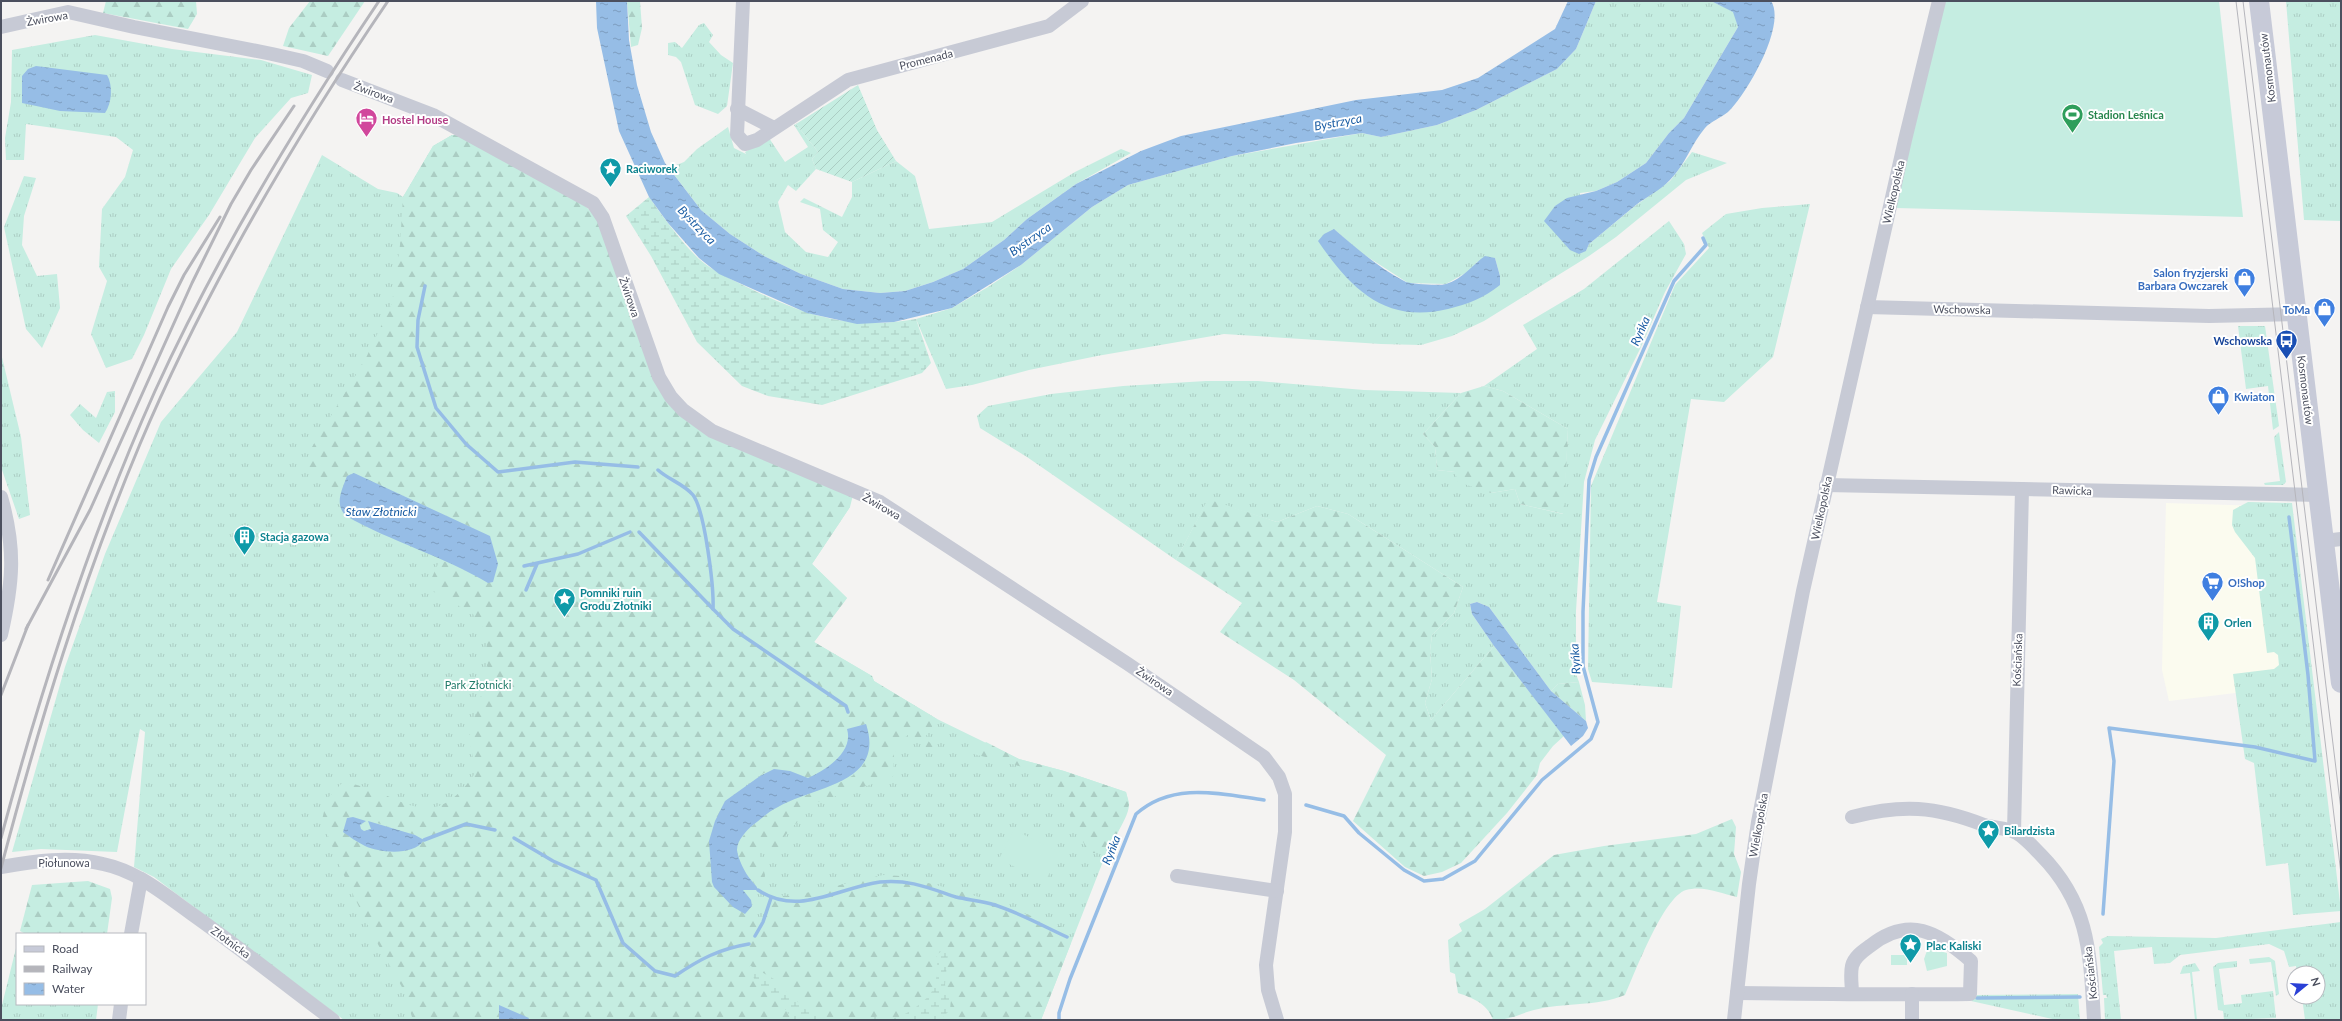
<svg xmlns="http://www.w3.org/2000/svg" width="2342" height="1021" font-family="Lato,sans-serif">
<style>
.commercial{fill:#fbfbef}
.grass{fill:url(#grass-tufts);fill-rule:evenodd}
.forest{fill:url(#forest-firs);fill-rule:evenodd}
.wetland{fill:url(#wetland-marsh)}
.garden{fill:url(#garden-furrows)}
.pitch{fill:#c5ede1}
.water{fill:url(#water-ripples)}
.lines{fill:none;stroke-linecap:round;stroke-linejoin:round}
.stream{stroke:#96bde6;stroke-width:3.5}
.minor{stroke:#c7cad5;stroke-width:14}
.secondary{stroke:#c7cad8;stroke-width:20}
.tram{stroke:#b5b5bb;stroke-width:1}
.rail{stroke:#b5b5bb;stroke-width:3}
.labels{text-anchor:middle;dominant-baseline:central;stroke-width:4;stroke-linejoin:round;paint-order:stroke}
.street-label{font-size:11px;fill:#4b4f5e;stroke:#fff}
.leisure-label{font-size:11px;font-weight:bold;fill:#27864d;stroke:#fff;text-anchor:start}
.hotel-label{font-size:11px;font-weight:bold;fill:#b23c85;stroke:#fff;text-anchor:start}
.culture-label{font-size:11px;font-weight:bold;fill:#0d838f;stroke:#fff;text-anchor:start}
.shop-label{font-size:11px;font-weight:bold;fill:#366cbe;stroke:#fff;text-anchor:end}
.transit-label{font-size:11px;font-weight:bold;fill:#164399;stroke:#fff;text-anchor:end}
.park-label{font-size:11px;fill:#207b69;stroke:#fff}
.water-label{font-size:12px;font-style:italic;fill:#195ca3;stroke:#fff}
</style>
<defs>
<pattern id="grass-tufts" width="24" height="20" patternUnits="userSpaceOnUse"><rect width="24" height="20" fill="#c5ede1"/><path d="M3 7l-1-3M5 7V3M7 7l1-3M15 17l-1-3M17 17v-4M19 17l1-3" fill="none" stroke="#abcdc3"/></pattern>
<pattern id="forest-firs" width="22" height="20" patternUnits="userSpaceOnUse"><rect width="22" height="20" fill="#c5ede1"/><path d="M5 1l3.5 6h-7zM16 11l3.5 6h-7z" fill="#abcdc3"/></pattern>
<pattern id="wetland-marsh" width="20" height="14" patternUnits="userSpaceOnUse"><rect width="20" height="14" fill="#c5ede1"/><path d="M1 5h8M5 5V1M11 12h8M15 12V8" fill="none" stroke="#abcdc3"/></pattern>
<pattern id="garden-furrows" width="10" height="10" patternUnits="userSpaceOnUse"><rect width="10" height="10" fill="#c5ede1"/><path d="M-1 1l2-2M0 10L10 0M9 11l2-2" fill="none" stroke="#abcdc3"/></pattern>
<pattern id="water-ripples" width="26" height="14" patternUnits="userSpaceOnUse"><rect width="26" height="14" fill="#96bde6"/><path d="M2 4q2-2 4 0t4 0M15 11q2-2 4 0t4 0" fill="none" stroke="#7c9cbe"/></pattern>
</defs>
<rect width="100%" height="100%" fill="#f4f3f2"/>
<path class="commercial" d="M2166 503 2262 506 2285 687 2169 701 2162 670Z"/>
<g class="grass">
<path d="M1596 1H1711L1734 12 1738 27 1684 118 1669 133 1646 163 1617 182 1596 191 1580 193 1586 251 1589 244 1635 206 1670 181 1692 152 1727 163 1686 180 1616 237 1589 256 1484 321 1452 336 1421 345 1381 344 1224 334 1097 356 1029 370 972 385 946 389 916 319 952 308 988 287 1021 265 1092 207 1128 185 1232 156 1362 133 1381 137 1437 125 1476 110 1557 69 1576 49ZM1334 229 1360 252 1408 283 1446 284 1471 270 1477 262 1495 258 1500 276 1387 306Z"/>
<path d="M2286 1H2341V221L2304 220Z"/>
<path d="M704 23 713 35 709 42 721 55 733 63 727 106 718 114 695 105 681 62 676 57 668 55V43L675 42 682 48 699 25Z"/>
<path d="M95 35 172 49 261 60 312 75 308 93 291 98 255 138 209 215 171 269 144 335 132 359 106 368 91 334 107 281 99 267 102 209 125 177 133 150 116 137 26 124 24 160H6L5 138 11 102 12 50Z"/>
<path d="M796 124 818 152 812 159 816 169 796 191 788 185 778 202 785 232 806 252 828 257 838 242 823 230 820 209 800 202 804 198 842 217 852 197V182L896 161 915 176 929 229 992 222 1075 172 1121 149 1131 153 1076 184 1027 219 1004 240 963 269 933 282 905 291 880 293 843 289 801 274 764 256 730 234 701 210 669 168 684 162 697 149 728 127 734 148 746 154 745 152 769 138 785 162 808 147 794 125Z"/>
<path d="M452 135 665 399 850 507 812 564 847 598 814 642 872 676 874 681 937 719 1019 759 1064 771 1126 792C1127 796 1129 801 1129 805 1128 822 1106 846 1102 864L1041 1020H344L154 877 134 867 145 732 140 729 117 852 41 849 12 852 65 667 105 554 161 422 237 332 322 155 378 189 397 193 403 197 433 146Z"/>
<path d="M24 176 36 178 24 216 22 245 37 276 57 274 60 308 42 348 26 329 4 227Z"/>
<path d="M1810 204 1773 357 1724 402 1691 399 1657 602 1681 606 1672 688 1592 682 1588 669 1591 486 1675 285 1709 248 1702 233 1726 214 1762 208Z"/>
<path d="M1669 221 1684 244 1686 254 1665 292 1640 349 1595 440 1584 482 1576 611V674L1579 682 1558 684 1551 691 1489 607 1477 602 1470 604 1472 614 1494 646 1431 720 1425 703 1432 679 1430 651 1432 635 1454 613 1463 587 1348 514 1317 506 1277 522 1208 500 1176 560 1027 457 980 428 977 416 988 406 1051 394 1123 386 1206 381H1258L1364 390 1461 393 1423 434 1435 447 1437 470 1455 472 1491 493 1515 489 1520 504 1563 514 1568 429 1503 391 1484 386 1537 349 1523 325 1584 289Z"/>
<path d="M2238 326H2265L2279 426 2273 430 2268 386 2246 389Z"/>
<path d="M1 353 21 437 30 515 19 519 1 467Z"/>
<path d="M115 391V412L99 443 83 430 70 415 80 404 96 418 107 392Z"/>
<path d="M2279 432 2286 482 2283 485H2265L2264 483 2280 481 2274 437Z"/>
<path d="M2248 502 2292 503 2341 911 2293 915 2288 863 2266 866 2254 763 2245 759 2233 674 2274 669 2279 665 2278 655 2274 652 2267 653 2255 558 2235 532 2232 525 2233 510Z"/>
<path d="M2341 922V1020H2305L2302 997H2318V973H2289L2297 972 2296 966 2289 967 2284 951 2269 944 2180 955 2170 963 2154 964 2152 947 2114 951 2121 1020H2105L2104 998H2107L2106 995H2103L2099 947 2103 943 2101 939 2108 936 2216 938Z"/>
<path d="M17 944V1004H98L96 1020H1V1009Z"/>
<path d="M2269 957 2275 961 2279 994 2276 996 2271 962 2250 964 2249 959Z"/>
<path d="M2237 961V967L2219 969 2224 1005 2242 1003 2241 995 2273 991 2276 1018 2224 1020 2223 1011 2218 1010 2213 967 2218 963Z"/>
<path d="M2195 963 2200 971 2192 972 2197 1020H2195L2190 973 2180 974 2183 966Z"/>
<path d="M2078 994 2080 1020H2057L1971 1001 1977 995Z"/>
</g>
<g class="forest">
<path d="M106 1H196L197 14 188 29 103 13Z"/>
<path d="M310 1H365L328 56 283 46 289 28Z"/>
<path d="M627 1H640L642 28 638 45 631 47Z"/>
<path d="M452 135H459L582 203 597 217 681 416 853 495 850 507 812 564 847 598 814 642 872 676 874 681 937 719 926 736 929 742 938 747 939 750 932 751 907 735 894 753 893 777 800 808 801 818 781 840 778 851 767 846 758 849 765 875 764 885 758 888C736 864 728 844 757 822 764 817 771 810 779 806 800 795 845 786 859 770 872 756 869 741 866 724L847 729C854 753 826 770 808 778 798 774 786 768 775 769 762 770 737 793 725 801L714 887 745 914 760 919 765 916 773 893 784 896 797 895 883 875 901 876 967 893 1054 924 1067 929 1071 943 1041 1020H413L403 989 370 930 341 869 322 820 327 799 343 782C403 791 429 841 476 772L469 738 488 671 486 632 473 614 427 588 440 560 469 571 488 583 493 548 490 536 354 473 347 476 339 497 306 471 312 447 365 360 392 303 400 245 403 197 433 146ZM363 819 361 829 364 831 371 829 368 822H374L415 835 424 840C422 842 418 847 415 849 398 857 368 848 352 839Z"/>
<path d="M1484 386 1503 391 1568 429 1564 514 1520 504 1515 489 1491 493 1458 482 1455 472 1437 470 1435 447 1423 434 1461 393Z"/>
<path d="M1208 499 1277 522 1317 506 1348 514 1463 587 1454 613 1432 635 1430 651 1432 679 1425 703 1431 720 1494 646 1564 736 1553 746 1540 763 1537 775 1507 813 1461 863 1442 872 1424 876 1405 867 1353 821 1386 755 1294 680 1220 632 1242 603 1176 560Z"/>
<path d="M1579 682 1585 705 1586 721 1551 691 1558 684Z"/>
<path d="M986 742 1019 759 1064 771 1126 792 1129 805 1116 837 1104 853H1088C1080 833 1057 786 1039 774 1029 767 988 758 974 754Z"/>
<path d="M1732 819 1736 827 1734 854 1741 872 1737 897C1720 893 1703 885 1686 890 1663 897 1635 973 1625 995 1596 1007 1564 1002 1534 1010 1518 1014 1512 1020 1493 1020 1488 1004 1473 998 1458 993L1455 974 1450 972 1448 940 1462 931 1459 924 1485 909 1554 855 1604 846 1696 834Z"/>
<path d="M88 881 110 889 112 898 107 934H26L20 931 32 885Z"/>
</g>
<g class="wetland">
<path d="M649 197C664 218 680 241 699 259 714 272 733 280 751 289 809 317 852 330 916 319L931 363 922 373 822 405 768 396 742 386 697 342 651 256 626 216Z"/>
<path d="M942 951 948 953 945 985 951 999 950 1010 940 1020H868C884 1012 883 1020 895 1018 905 1016 928 1000 932 991 938 980 937 966 937 954Z"/>
<path d="M749 965 774 979 805 1009 822 1016 823 1020H792L786 1010 756 984Z"/>
</g>
<path class="garden" d="M858 85 877 130 896 161 852 182 816 169 812 159 818 152 796 124Z"/>
<g class="pitch">
<path d="M1943 1H2219L2243 217 1896 208Z"/>
<path d="M1014 830 1060 852 1045 882 999 859Z"/>
<path d="M1928 948 1947 953V966L1927 971 1924 959Z"/>
<rect x="1891" y="955" width="16" height="10"/>
</g>
<g class="water">
<path d="M596 1H627L629 40 637 85 651 132 665 163 701 210 730 234 764 256 801 274 843 289 880 293 905 291 933 282 963 269 1004 240 1027 219 1076 184 1141 151 1181 136 1356 100 1442 90 1478 78 1555 29 1568 1H1596L1576 49 1557 69 1476 110 1437 125 1381 137 1362 133 1296 143 1232 156 1128 185 1092 207 1021 265 952 308 894 322 857 324 807 313 719 274 699 258 668 223 649 197 619 131 597 28Z"/>
<path d="M1711 1H1771C1787 25 1746 95 1728 112 1721 118 1711 121 1705 128 1692 143 1685 165 1670 180 1661 190 1646 197 1636 205 1620 218 1605 231 1589 244L1586 251 1579 254 1570 250 1544 221 1555 206 1567 198 1596 191 1617 182 1646 163 1669 133 1684 118 1738 27 1733 12Z"/>
<path d="M36 66 107 75C113 85 112 103 105 113L60 111 22 103V76L28 69Z"/>
<path d="M1334 229C1356 248 1380 269 1406 282 1412 284 1440 286 1446 284 1463 279 1472 265 1485 256L1495 258 1500 276V285C1484 298 1468 304 1448 309 1385 324 1351 289 1318 241L1324 234Z"/>
<path d="M354 473 490 536 498 564 493 582 488 583C443 556 392 542 346 516 334 504 342 490 347 476Z"/>
<path d="M1477 602 1489 607 1551 691 1586 721 1588 728 1583 736 1571 746 1494 646 1472 614 1470 604Z"/>
<path d="M866 724C886 784 814 786 778 807 769 811 761 819 753 825 747 830 737 840 737 850 738 859 745 873 751 880 754 884 757 886 758 890H743L751 900 752 906 745 914 733 907 714 887 712 882 709 841 715 821 725 801 760 776 774 769 790 771 808 778C826 770 854 752 847 729Z"/>
<path d="M353 817 366 821 360 825 361 829 364 831 371 829 368 821 415 835 424 840C414 856 380 853 365 846 357 842 350 837 343 832L347 818Z"/>
<path d="M499 1005 529 1018 528 1020H499Z"/>
</g>
<g class="lines">
<g class="stream">
<path d="M425 286 418 320 417 347 436 408 466 444 498 472 575 462 638 467"/>
<path d="M658 470C669 480 684 484 693 495 705 511 714 588 713 609L733 629 846 706 848 712"/>
<path d="M639 532 713 609"/>
<path d="M524 566 578 554 630 532"/>
<path d="M526 590 537 564"/>
<path d="M1306 805 1344 816 1359 833 1404 870 1424 881 1443 879 1475 861 1542 780 1591 739 1598 722 1583 666V612L1589 480 1596 457 1674 281 1706 245 1703 238"/>
<path d="M514 838 553 861 596 880 623 943 655 971 675 976C700 959 719 949 749 944"/>
<path d="M424 840 466 824 495 830"/>
<path d="M758 890C798 917 837 888 880 882 909 879 929 888 956 897 969 900 982 901 995 905 1020 913 1043 926 1067 937"/>
<path d="M2103 914 2114 761 2109 728 2255 747 2315 761 2308 675 2289 517"/>
<path d="M755 936 763 922 771 898"/>
<path d="M1977 998 2080 997"/>
<path d="M1059 1020V1013L1070 979 1136 814C1173 781 1221 794 1264 800"/>
</g>
<g class="minor">
<path d="M743 1 737 135 745 144 757 140 848 80 1049 26 1082 1"/>
<path d="M1 27 68 12 134 27 272 54 303 61 327 71"/>
<path d="M342 80 433 115 593 203 603 218 659 377 671 397 683 410 712 431 880 502 1128 664 1264 757 1279 777 1285 794V832L1266 965 1268 990 1277 1020"/>
<path d="M737 109 774 128"/>
<path d="M1867 307 2209 316 2296 314"/>
<path d="M1826 485 2319 495"/>
<path d="M1 497C16 549 13 583 1 635"/>
<path d="M2324 541 2341 539"/>
<path d="M1852 817C1902 804 1935 806 1984 825 1994 828 2004 828 2013 831 2023 835 2034 848 2041 855 2090 905 2090 954 2094 1020"/>
<path d="M2014 832 2022 489"/>
<path d="M1 867C35 861 69 856 103 864 137 871 164 894 192 914 240 948 286 985 333 1020"/>
<path d="M1177 876 1277 891"/>
<path d="M131 934 141 879"/>
<path d="M1737 993C1815 994 1893 995 1970 994L1971 961C1938 932 1909 915 1870 946 1863 951 1854 957 1852 966 1850 975 1852 985 1852 994"/>
<path d="M1912 994V1020"/>
<path d="M119 1020 121 1004"/>
<path d="M1734 1020 1749 884 1758 822 1803 591 1905 140 1939 1"/>
</g>
<path class="secondary" d="M2259 1 2341 683"/>
<g class="tram">
<path d="M2236 1 2341 874"/>
<path d="M2243 1 2341 810"/>
</g>
<g class="rail">
<path d="M48 580 168 307 184 275 220 217"/>
<path d="M26 629 90 510 192 283 231 204 251 170 294 106"/>
<path d="M1 695 28 625"/>
<path d="M1 838C42 685 90 536 155 391 217 255 295 126 379 1"/>
<path d="M1 868C39 724 82 582 140 444 206 288 293 141 388 1"/>
</g>
</g>
<defs>
<symbol id="stadium-pin" viewBox="-11 -11 22 30"><path d="M0 17L-7.5 6A9.5 9.5 0 1 1 7.5 6Z" fill="#2e9e5b" stroke="#fff"/><path d="M0-5a6.5 5 0 1 0 0 10a6.5 5 0 1 0 0-10ZM-3.5-1.8h7v3.6h-7Z" fill="#fff"/></symbol>
<symbol id="hotel-pin" viewBox="-11 -11 22 30"><path d="M0 17L-7.5 6A9.5 9.5 0 1 1 7.5 6Z" fill="#d1479c" stroke="#fff"/><path d="M-6-4.5h1.5V1H6V5H4.5V3h-9V5H-6ZM-4 0a1.8 1.8 0 1 1 3.6 0ZM.5 0V-2.5h3Q6-2.5 6 0Z" fill="#fff"/></symbol>
<symbol id="sight-pin" viewBox="-11 -11 22 30"><path d="M0 17L-7.5 6A9.5 9.5 0 1 1 7.5 6Z" fill="#0f9aa8" stroke="#fff"/><path d="M0-6L1.8-2.2L6-1.7L2.9 1.2L3.7 5.4L0 3.3L-3.7 5.4L-2.9 1.2L-6-1.7L-1.8-2.2Z" fill="#fff"/></symbol>
<symbol id="shop-pin" viewBox="-11 -11 22 30"><path d="M0 17L-7.5 6A9.5 9.5 0 1 1 7.5 6Z" fill="#3f7fe0" stroke="#fff"/><path d="M-5-2.5h2.3a2.7 3.5 0 0 1 5.4 0H5L5.5 6h-11ZM-1.5-2.5h3a1.5 2.3 0 0 0-3 0Z" fill="#fff"/></symbol>
<symbol id="bus-pin" viewBox="-11 -11 22 30"><path d="M0 17L-7.5 6A9.5 9.5 0 1 1 7.5 6Z" fill="#1a4fb4" stroke="#fff"/><path d="M-5-6H5V4H4V6H2V4H-2V6H-4V4H-5ZM-3.5-4V0h7V-4ZM-3.5 1.2v1.5H-2V1.2ZM2 1.2v1.5H3.5V1.2Z" fill="#fff"/></symbol>
<symbol id="building-pin" viewBox="-11 -11 22 30"><path d="M0 17L-7.5 6A9.5 9.5 0 1 1 7.5 6Z" fill="#0f9aa8" stroke="#fff"/><path d="M-4-6H4V6H1V3H-1V6H-4ZM-2.5-4.3h1.7v1.8h-1.7ZM.8-4.3h1.7v1.8H.8ZM-2.5-1h1.7V.8h-1.7ZM.8-1h1.7V.8H.8Z" fill="#fff"/></symbol>
<symbol id="supermarket-pin" viewBox="-11 -11 22 30"><path d="M0 17L-7.5 6A9.5 9.5 0 1 1 7.5 6Z" fill="#3f7fe0" stroke="#fff"/><path d="M-6-5.5h2.5l.6 2H6L4.5 2H-2.5L-4.4-4H-6ZM-1.5 3.2a1.3 1.3 0 1 0 .1 0ZM3 3.2a1.3 1.3 0 1 0 .1 0Z" fill="#fff"/></symbol>
</defs>
<g fill-rule="evenodd">
<use href="#stadium-pin" x="2060" y="102" width="25" height="34"/>
<use href="#hotel-pin" x="354" y="106" width="25" height="34"/>
<use href="#sight-pin" x="598" y="156" width="25" height="34"/>
<use href="#shop-pin" x="2232" y="266" width="25" height="34"/>
<use href="#shop-pin" x="2312" y="296" width="25" height="34"/>
<use href="#bus-pin" x="2274" y="328" width="25" height="34"/>
<use href="#shop-pin" x="2206" y="384" width="25" height="34"/>
<use href="#building-pin" x="232" y="524" width="25" height="34"/>
<use href="#supermarket-pin" x="2200" y="570" width="25" height="34"/>
<use href="#sight-pin" x="552" y="586" width="25" height="34"/>
<use href="#building-pin" x="2196" y="610" width="25" height="34"/>
<use href="#sight-pin" x="1976" y="818" width="25" height="34"/>
<use href="#sight-pin" x="1898" y="932" width="25" height="34"/>
</g>
<g class="labels">
<g class="street-label">
<text transform="translate(47 18) rotate(-10)">Żwirowa</text>
<text transform="translate(926 59) rotate(-14)">Promenada</text>
<text transform="translate(2267 68) rotate(-97)">Kosmonautów</text>
<text transform="translate(374 92) rotate(20)">Żwirowa</text>
<text transform="translate(1893 192) rotate(-77)">Wielkopolska</text>
<text transform="translate(630 297) rotate(71)">Żwirowa</text>
<text transform="translate(1962 309) rotate(1)">Wschowska</text>
<text transform="translate(2306 390) rotate(83)">Kosmonautów</text>
<text transform="translate(2072 490) rotate(2)">Rawicka</text>
<text transform="translate(882 506) rotate(30)">Żwirowa</text>
<text transform="translate(1821 508) rotate(-78)">Wielkopolska</text>
<text transform="translate(2017 660) rotate(-88)">Kościańska</text>
<text transform="translate(1155 681) rotate(34)">Żwirowa</text>
<text transform="translate(1758 825) rotate(-80)">Wielkopolska</text>
<text x="64" y="862">Piołunowa</text>
<text transform="translate(231 942) rotate(36)">Złotnicka</text>
<text transform="translate(2090 973) rotate(-96)">Kościańska</text>
</g>
<g class="leisure-label">
<text x="2088" y="114">Stadion Leśnica</text>
</g>
<g class="hotel-label">
<text x="382" y="119">Hostel House</text>
</g>
<g class="culture-label">
<text x="626" y="168">Raciworek</text>
<text x="260" y="536">Stacja gazowa</text>
<text x="580" y="592">Pomniki ruin<tspan x="580" dy="13">Grodu Złotniki</tspan></text>
<text x="2224" y="622">Orlen</text>
<text x="2004" y="830">Bilardzista</text>
<text x="1926" y="945">Plac Kaliski</text>
</g>
<g class="shop-label">
<text x="2228" y="272">Salon fryzjerski<tspan x="2228" dy="13">Barbara Owczarek</tspan></text>
<text x="2310" y="309">ToMa</text>
<text x="2234" y="396" text-anchor="start">Kwiaton</text>
<text x="2228" y="582" text-anchor="start">O!Shop</text>
</g>
<g class="transit-label">
<text x="2272" y="340">Wschowska</text>
</g>
<g class="park-label">
<text x="478" y="684">Park Złotnicki</text>
</g>
<g class="water-label">
<text transform="translate(1338 122) rotate(-10)">Bystrzyca</text>
<text transform="translate(697 225) rotate(46)">Bystrzyca</text>
<text transform="translate(1030 239) rotate(-35)">Bystrzyca</text>
<text transform="translate(1640 331) rotate(-66)">Ryńka</text>
<text x="381" y="511">Staw Złotnicki</text>
<text transform="translate(1575 659) rotate(-94)">Ryńka</text>
<text transform="translate(1111 850) rotate(-68)">Ryńka</text>
</g>
</g>
<rect width="2342" height="1021" fill="none" stroke="#4b4f5e" stroke-width="4"/>
<rect x="16" y="933" width="130" height="72" fill="#ffffff" stroke="#b7b9bf"/>
<rect x="24" y="946" width="20" height="6" fill="#c7cad8" stroke="#b7b9bf"/>
<text x="52" y="953" font-size="12" fill="#4b4f5e">Road</text>
<rect x="24" y="966" width="20" height="6" fill="#b5b5bb" stroke="#b7b9bf"/>
<text x="52" y="973" font-size="12" fill="#4b4f5e">Railway</text>
<rect x="24" y="983" width="20" height="12" fill="url(#water-ripples)" stroke="#b7b9bf"/>
<text x="52" y="993" font-size="12" fill="#4b4f5e">Water</text>
<g transform="translate(2306 985) rotate(72)"><circle r="19" fill="#ffffff" stroke="#b7b9bf"/>
<path d="M0-3L7 15L0 10L-7 15Z" fill="#2a40d6"/>
<text y="-6" font-size="11" font-weight="bold" text-anchor="middle" fill="#4b4f5e">N</text>
</g>
</svg>
